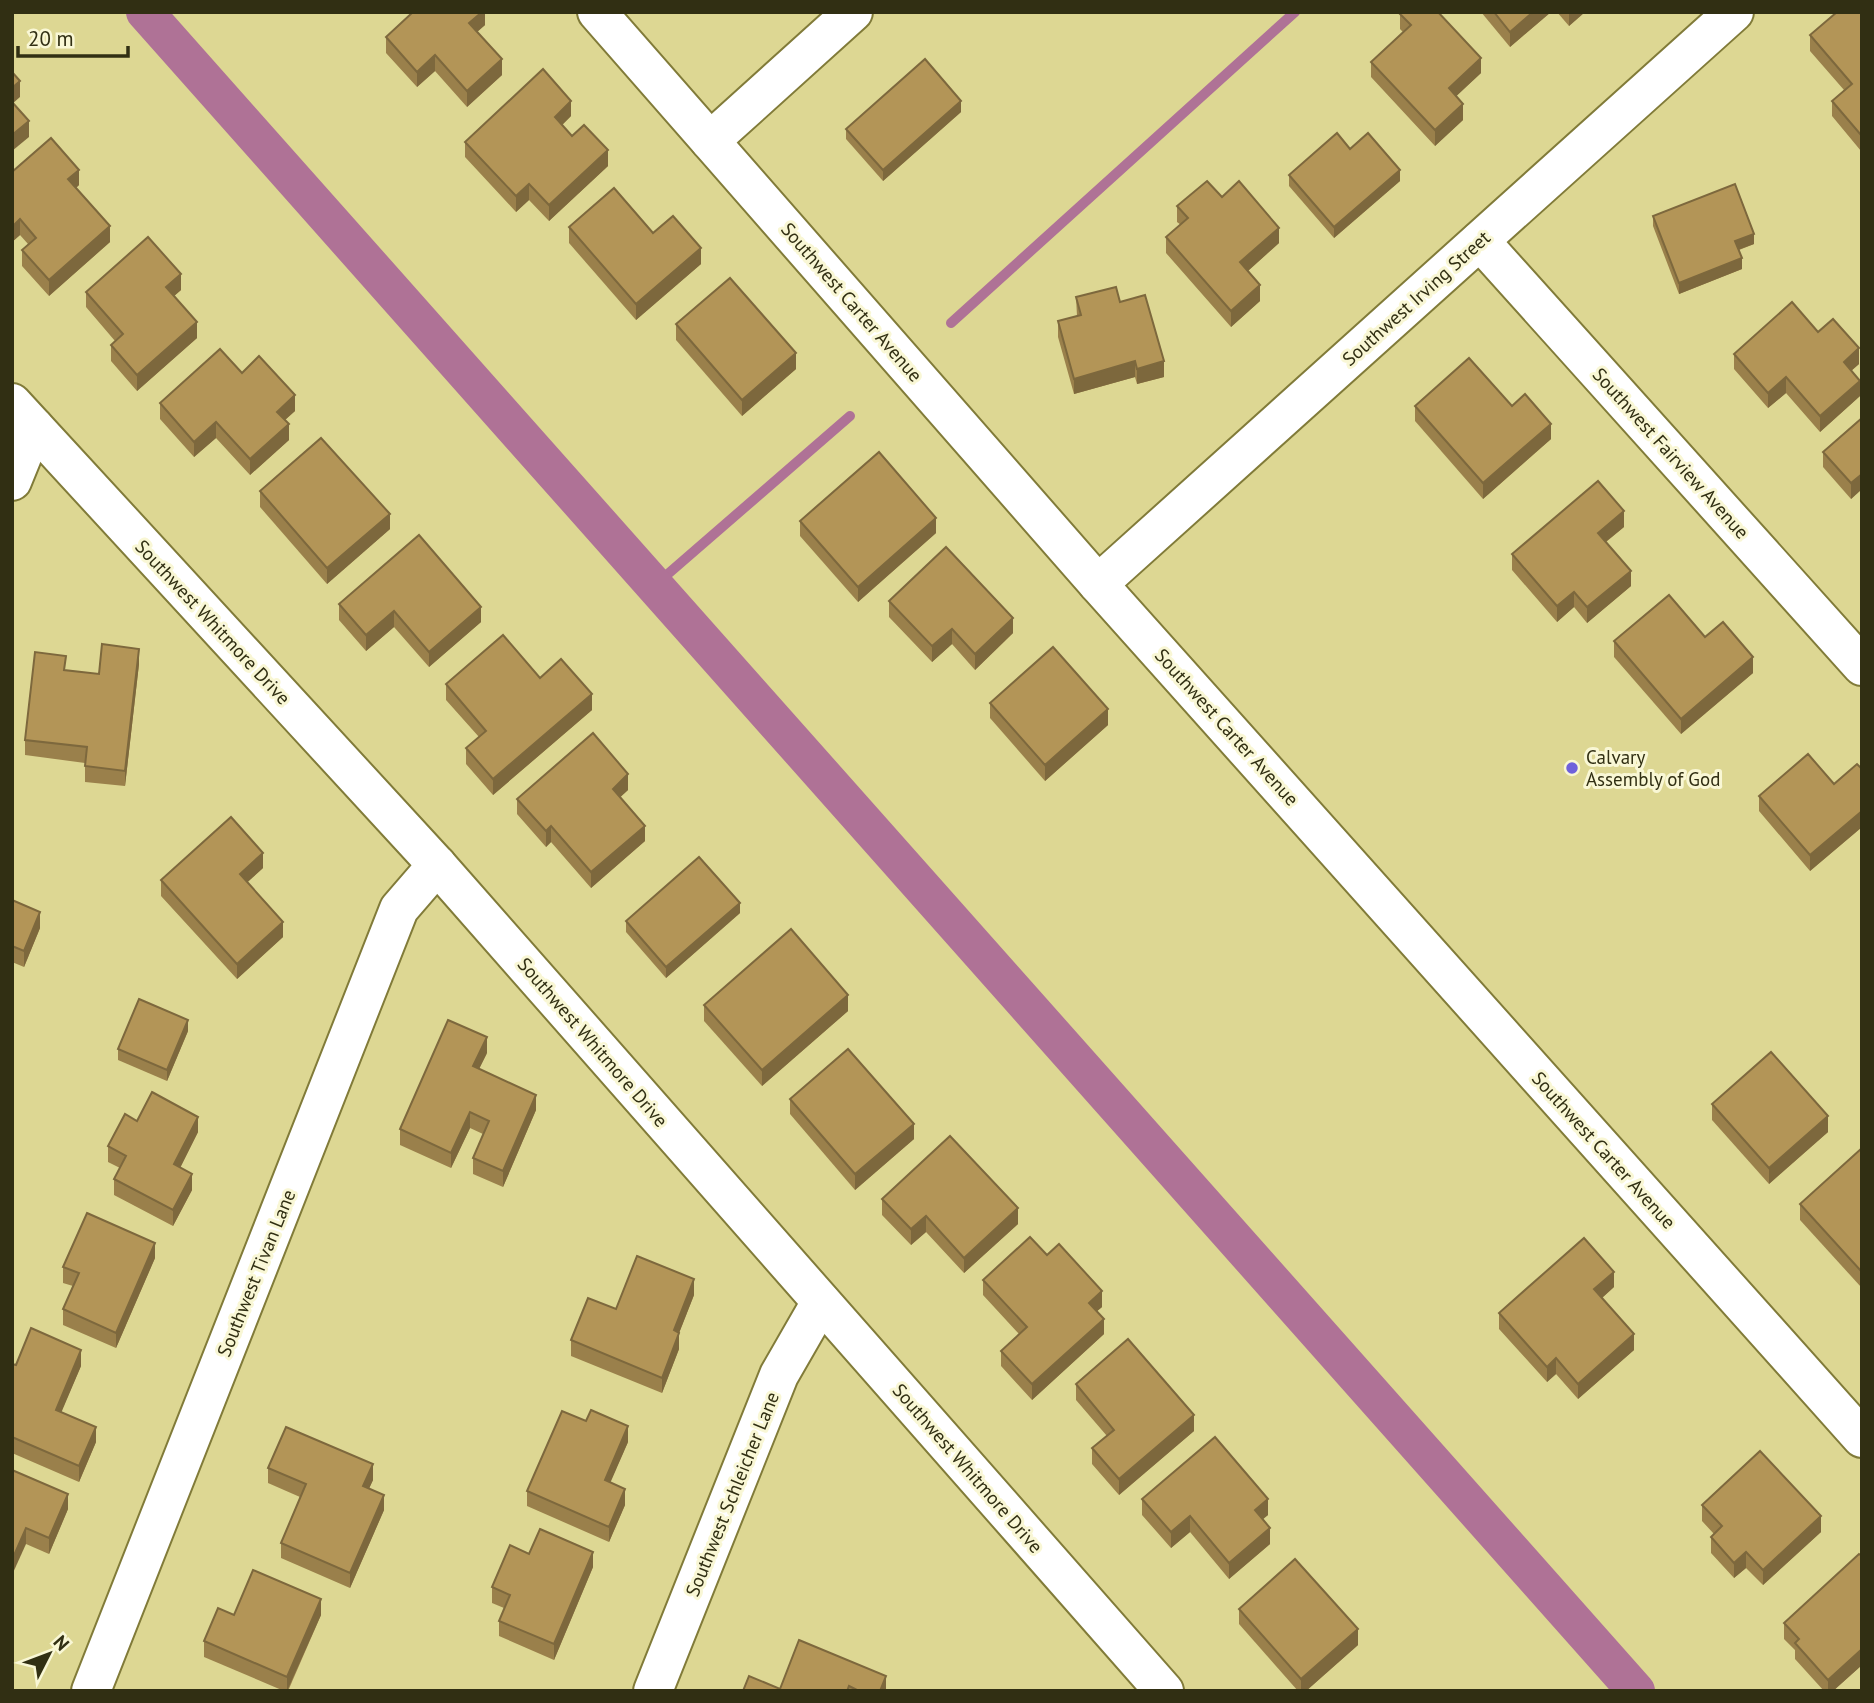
<svg xmlns="http://www.w3.org/2000/svg" width="1874" height="1703" font-family="'PT Sans',sans-serif">
<style>
.lines{fill:none;stroke-linecap:round;stroke-linejoin:round}
.stream{stroke:#af7296;stroke-width:10}
.canal{stroke:#af7296;stroke-width:38}
.minor-casing{stroke:#817b39;stroke-width:42}
.minor{stroke:#fff;stroke-width:38}
.wall{fill:#9a804b}
.shaded-wall{fill:#7d683d}
.building{fill:#b39557;stroke:#7d683d;stroke-width:2}
.poi-dot{fill:#6f61db;stroke:#f9f7d5;stroke-width:2.5}
.labels{text-anchor:middle;dominant-baseline:central;stroke-width:6;stroke-linejoin:round;paint-order:stroke}
.street-label{font-size:19px;fill:#312f13;stroke:#f9f7d5}
.poi-label{font-size:19px;fill:#312f13;stroke:#f9f7d5;text-anchor:start}
</style>
<rect width="100%" height="100%" fill="#ddd793"/>
<g class="lines">
<g class="stream">
<path d="M951 323 1295 12"/>
<path d="M654 586 850 416"/>
</g>
<path class="canal" d="M145 12 1636 1691"/>
<defs>
<g id="minor">
<path d="M597 12 1098 584 1862 1438"/>
<path d="M710 141 853 12"/>
<path d="M1480 241 1862 666"/>
<path d="M12 403 437 865 1164 1691"/>
<path d="M12 481 34 427"/>
<path d="M1098 584 1734 12"/>
<path d="M91 1691 399 909 437 865"/>
<path d="M653 1691 779 1375 821 1302"/>
</g>
</defs>
<use href="#minor" class="minor-casing"/>
<use href="#minor" class="minor"/>
</g>
<g class="wall">
<path d="M485 12V25L477 32 502 75 467 107 435 71 417 87 386 53V37Z"/>
<path d="M1481 12H1551L1510 47Z"/>
<path d="M1557 12H1585L1569 26Z"/>
<path d="M1862 12V150L1861 151 1832 116V101L1844 90 1810 51V35Z"/>
<path d="M1400 14 1481 73 1456 96 1463 120 1435 146 1371 77V62L1403 32 1400 29Z"/>
<path d="M961 112 883 181 846 139V129Z"/>
<path d="M571 116 562 125 572 136 608 166 549 221 529 200 516 212 465 157V142Z"/>
<path d="M1350 149 1400 181 1334 238 1289 186V175Z"/>
<path d="M12 172 79 185 76 188 110 242 49 296 22 266V250L28 244 20 235 12 242Z"/>
<path d="M1222 197 1279 243 1248 271 1260 301 1231 327 1166 253V237L1181 225 1177 222V206Z"/>
<path d="M1653 216 1754 244 1739 250 1742 269 1679 294 1653 226Z"/>
<path d="M569 227 653 233 701 264 636 320 569 243Z"/>
<path d="M181 290 174 296 197 338 137 391 111 361V345L115 341 86 307V292Z"/>
<path d="M1076 297 1120 302 1164 377 1137 384 1135 377 1074 394 1058 337V321L1077 316Z"/>
<path d="M676 324 796 369 742 416 676 340Z"/>
<path d="M1818 332 1859 364 1851 371 1860 396 1820 432 1786 393 1768 408 1734 369V354Z"/>
<path d="M242 373 295 411 285 420 289 440 250 475 216 438 194 457 160 419V403Z"/>
<path d="M1415 406 1551 439 1483 499 1415 421Z"/>
<path d="M1862 418V489L1851 499 1823 467V452Z"/>
<path d="M260 491 390 529 327 584 260 507Z"/>
<path d="M800 521 936 533 858 602 800 536Z"/>
<path d="M1624 527 1606 542 1631 586 1587 623 1574 607 1557 622 1512 570V554Z"/>
<path d="M889 601 1013 633 975 670 952 644 932 662 889 617Z"/>
<path d="M339 604 481 622 429 667 394 627 366 651 339 620Z"/>
<path d="M1705 637 1753 673 1681 734 1614 657V641Z"/>
<path d="M139 664 125 786 85 782V763L25 755V740L66 670 99 674Z"/>
<path d="M540 678 592 710 493 795 466 764V748L479 737 446 700V684Z"/>
<path d="M990 703 1108 725 1045 781 990 718Z"/>
<path d="M1862 769V827L1810 871 1759 811V796L1834 784Z"/>
<path d="M628 790 620 797 645 841 591 888 551 842 546 847 517 814V799Z"/>
<path d="M263 868 247 882 283 937 237 979 161 896V880Z"/>
<path d="M12 900 40 928 24 967 12 962Z"/>
<path d="M740 913 666 978 626 932V921Z"/>
<path d="M704 1005 848 1011 762 1086 704 1021Z"/>
<path d="M188 1031 167 1081 118 1060V1049Z"/>
<path d="M487 1053 479 1069 536 1110 503 1187 473 1174V1158L483 1134 470 1128 451 1168 400 1145V1129Z"/>
<path d="M790 1099 914 1139 855 1190 790 1114Z"/>
<path d="M1712 1104 1828 1132 1769 1184 1712 1120Z"/>
<path d="M137 1121 198 1132 180 1168 192 1190 173 1226 114 1195V1179L120 1168 108 1162V1146Z"/>
<path d="M1862 1148 1861 1287 1800 1220V1204Z"/>
<path d="M882 1199 1018 1224 964 1273 926 1232 911 1245 882 1215Z"/>
<path d="M1047 1255 1102 1307 1097 1311 1104 1334 1032 1400 1001 1366V1351L1019 1334 983 1295V1280Z"/>
<path d="M155 1258 116 1348 63 1325V1309L73 1286 63 1283V1267Z"/>
<path d="M1614 1287 1602 1298 1634 1350 1578 1399 1556 1374 1547 1382 1499 1329V1313Z"/>
<path d="M694 1295 679 1333V1349L662 1393 571 1356V1340L616 1309Z"/>
<path d="M12 1364 16 1365 81 1366 61 1412 96 1442 79 1482 12 1453Z"/>
<path d="M1076 1384 1194 1431 1119 1495 1092 1464V1448L1107 1436 1076 1400Z"/>
<path d="M628 1442 610 1482 625 1505 609 1542 527 1506V1491Z"/>
<path d="M268 1468 373 1480 369 1488 384 1510 350 1588 281 1558V1543L300 1497 268 1483Z"/>
<path d="M12 1470 68 1509 49 1554 26 1544Z"/>
<path d="M1142 1499 1268 1515 1262 1519 1270 1544 1229 1579 1190 1532 1171 1548 1142 1515Z"/>
<path d="M1702 1505 1821 1532 1763 1585 1746 1568 1734 1578 1711 1553V1537L1714 1534 1702 1521Z"/>
<path d="M529 1554 593 1567 554 1660 499 1636V1621L504 1608 492 1603V1587Z"/>
<path d="M1862 1556V1665L1833 1691H1824L1795 1659V1650L1784 1639V1623Z"/>
<path d="M1239 1609 1358 1645 1306 1691H1298L1239 1624Z"/>
<path d="M234 1615H321L288 1691H284L204 1657V1641Z"/>
<path d="M799 1640 886 1691H743L780 1689Z"/>
</g>
<g class="shaded-wall">
<path d="M482 12H485V25L469 39V23Z"/>
<path d="M1533 12H1551L1510 47V32Z"/>
<path d="M1569 12H1585L1569 26Z"/>
<path d="M435 55V71L417 87V72Z"/>
<path d="M1481 58V73L1449 103V88Z"/>
<path d="M502 59V75L467 107V91Z"/>
<path d="M20 81V97L12 104V88Z"/>
<path d="M571 101V116L555 132V117Z"/>
<path d="M961 101V112L883 181V170Z"/>
<path d="M1463 104V120L1435 146V130Z"/>
<path d="M29 121V137L12 151V135Z"/>
<path d="M608 150V166L549 221V205Z"/>
<path d="M79 170V185L68 195V179Z"/>
<path d="M1400 170V181L1334 238V227Z"/>
<path d="M529 184V200L516 212V196Z"/>
<path d="M20 219V235L12 242V227Z"/>
<path d="M110 226V242L49 296V280Z"/>
<path d="M1279 228V243L1240 278V262Z"/>
<path d="M1754 234V244L1735 251V241Z"/>
<path d="M701 248V264L636 320V304Z"/>
<path d="M1742 258V269L1679 294V283Z"/>
<path d="M181 274V290L166 303V287Z"/>
<path d="M1260 285V301L1231 327V311Z"/>
<path d="M197 322V338L137 391V375Z"/>
<path d="M1859 348V364L1844 377V362Z"/>
<path d="M796 353V369L742 416V400Z"/>
<path d="M1135 361V377L1074 394V379Z"/>
<path d="M1164 361V377L1137 384V369Z"/>
<path d="M1786 377V393L1768 408V393Z"/>
<path d="M1860 381V396L1820 432V416Z"/>
<path d="M295 395V411L277 427V412Z"/>
<path d="M216 422V438L194 457V442Z"/>
<path d="M289 424V440L250 475V459Z"/>
<path d="M1551 424V439L1483 499V483Z"/>
<path d="M1862 474V489L1851 499V483Z"/>
<path d="M1624 511V527L1598 548V533Z"/>
<path d="M390 514V529L327 584V568Z"/>
<path d="M936 518V533L858 602V587Z"/>
<path d="M1631 571V586L1587 623V607Z"/>
<path d="M1574 592V607L1557 622V606Z"/>
<path d="M481 607V622L429 667V652Z"/>
<path d="M394 611V627L366 651V635Z"/>
<path d="M1013 618V633L975 670V654Z"/>
<path d="M952 629V644L932 662V646Z"/>
<path d="M139 649V664L125 786V771Z"/>
<path d="M1753 657V673L1681 734V719Z"/>
<path d="M592 694V710L493 795V779Z"/>
<path d="M1108 709V725L1045 781V765Z"/>
<path d="M628 774V790L613 804V789Z"/>
<path d="M1862 811V827L1810 871V855Z"/>
<path d="M551 826V842L546 847V831Z"/>
<path d="M645 826V841L591 888V872Z"/>
<path d="M263 853V868L240 889V874Z"/>
<path d="M740 903V913L666 978V967Z"/>
<path d="M40 912V928L24 967V951Z"/>
<path d="M283 922V937L237 979V964Z"/>
<path d="M848 995V1011L762 1086V1070Z"/>
<path d="M188 1020V1031L167 1081V1070Z"/>
<path d="M487 1037V1053L473 1081V1066Z"/>
<path d="M536 1095V1110L503 1187V1171Z"/>
<path d="M470 1112V1128L451 1168V1153Z"/>
<path d="M1828 1116V1132L1769 1184V1168Z"/>
<path d="M198 1117V1132L174 1180V1164Z"/>
<path d="M914 1124V1139L855 1190V1174Z"/>
<path d="M192 1174V1190L173 1226V1210Z"/>
<path d="M1018 1208V1224L964 1273V1258Z"/>
<path d="M926 1216V1232L911 1245V1229Z"/>
<path d="M155 1243V1258L116 1348V1333Z"/>
<path d="M1614 1272V1287L1594 1305V1289Z"/>
<path d="M694 1279V1295L674 1346V1330Z"/>
<path d="M1102 1291V1307L1089 1318V1303Z"/>
<path d="M1104 1319V1334L1032 1400V1384Z"/>
<path d="M679 1333V1349L662 1393V1378Z"/>
<path d="M1634 1334V1350L1578 1399V1384Z"/>
<path d="M81 1350V1366L56 1425V1410Z"/>
<path d="M1556 1358V1374L1547 1382V1367Z"/>
<path d="M1194 1415V1431L1119 1495V1479Z"/>
<path d="M628 1426V1442L605 1495V1480Z"/>
<path d="M96 1427V1442L79 1482V1466Z"/>
<path d="M373 1464V1480L363 1502V1486Z"/>
<path d="M625 1489V1505L609 1542V1527Z"/>
<path d="M68 1494V1509L49 1554V1538Z"/>
<path d="M384 1495V1510L350 1588V1573Z"/>
<path d="M1268 1499V1515L1255 1526V1510Z"/>
<path d="M1190 1516V1532L1171 1548V1532Z"/>
<path d="M1821 1516V1532L1763 1585V1570Z"/>
<path d="M26 1528V1544L12 1575V1560Z"/>
<path d="M1270 1528V1544L1229 1579V1563Z"/>
<path d="M593 1552V1567L554 1660V1644Z"/>
<path d="M1746 1552V1568L1734 1578V1563Z"/>
<path d="M321 1599V1615L287 1691V1677Z"/>
<path d="M1358 1629V1645L1306 1691H1301V1679Z"/>
<path d="M1862 1649V1665L1833 1691H1828V1680Z"/>
<path d="M886 1676V1691H880Z"/>
</g>
<g class="building">
<path d="M413 12H482L469 23 502 59 467 91 435 55 417 72 386 37Z"/>
<path d="M1402 12H1438L1481 58 1449 88 1463 104 1435 130 1371 62 1411 25 1400 14Z"/>
<path d="M1494 12H1533L1510 32Z"/>
<path d="M1837 12H1862L1861 135 1832 101 1852 84 1810 35Z"/>
<path d="M925 59 961 101 883 170 846 129Z"/>
<path d="M543 69 571 101 555 117 572 136 584 125 608 150 549 205 529 184 516 196 465 142Z"/>
<path d="M12 72 20 81 12 88Z"/>
<path d="M12 102 29 121 12 135Z"/>
<path d="M1337 133 1350 149 1368 133 1400 170 1334 227 1289 175Z"/>
<path d="M51 138 79 170 68 179 110 226 49 280 22 250 36 238 20 219 12 227V172Z"/>
<path d="M1207 181 1222 197 1239 181 1279 228 1240 262 1260 285 1231 311 1166 237 1188 218 1177 206Z"/>
<path d="M1735 184 1754 234 1735 241 1742 258 1679 283 1653 216Z"/>
<path d="M614 188 653 233 673 216 701 248 636 304 569 227Z"/>
<path d="M148 237 181 274 166 287 197 322 137 375 111 345 123 334 86 292Z"/>
<path d="M730 278 796 353 742 400 676 324Z"/>
<path d="M1116 287 1120 302 1145 295 1164 361 1137 369 1135 361 1074 379 1058 321 1081 315 1076 297Z"/>
<path d="M1792 302 1818 332 1833 319 1859 348 1844 362 1860 381 1820 416 1786 377 1768 393 1734 354Z"/>
<path d="M220 349 242 373 259 356 295 395 277 412 289 424 250 459 216 422 194 442 160 403Z"/>
<path d="M1469 358 1512 406 1525 394 1551 424 1483 483 1415 406Z"/>
<path d="M1862 418V474L1851 483 1823 452Z"/>
<path d="M321 438 390 514 327 568 260 491Z"/>
<path d="M879 452 936 518 858 587 800 521Z"/>
<path d="M1598 481 1624 511 1598 533 1631 571 1587 607 1574 592 1557 606 1512 554Z"/>
<path d="M419 535 481 607 429 652 394 611 366 635 339 604Z"/>
<path d="M946 547 1013 618 975 654 952 629 932 646 889 601Z"/>
<path d="M1669 595 1705 637 1723 622 1753 657 1681 719 1614 641Z"/>
<path d="M503 635 540 678 561 659 592 694 493 779 466 748 486 731 446 684Z"/>
<path d="M102 644 139 649 125 771 85 766 87 747 25 740 35 652 66 656 64 670 99 674Z"/>
<path d="M1053 647 1108 709 1045 765 990 703Z"/>
<path d="M593 733 628 774 613 789 645 826 591 872 551 826 546 831 517 799Z"/>
<path d="M1808 754 1834 784 1857 764 1862 769V811L1810 855 1759 796Z"/>
<path d="M231 817 263 853 240 874 283 922 237 964 161 880Z"/>
<path d="M699 857 740 903 666 967 626 921Z"/>
<path d="M12 900 40 912 24 951 12 946Z"/>
<path d="M791 929 848 995 762 1070 704 1005Z"/>
<path d="M139 999 188 1020 167 1070 118 1049Z"/>
<path d="M448 1020 487 1037 473 1066 536 1095 503 1171 473 1158 489 1121 470 1112 451 1153 400 1129Z"/>
<path d="M848 1049 914 1124 855 1174 790 1099Z"/>
<path d="M1771 1052 1828 1116 1769 1168 1712 1104Z"/>
<path d="M152 1092 198 1117 174 1164 192 1174 173 1210 114 1179 126 1156 108 1146 125 1114 137 1121Z"/>
<path d="M950 1136 1018 1208 964 1258 926 1216 911 1229 882 1199Z"/>
<path d="M1862 1148V1271H1861L1800 1204Z"/>
<path d="M87 1213 155 1243 116 1333 63 1309 79 1273 63 1267Z"/>
<path d="M1030 1237 1047 1255 1059 1244 1102 1291 1089 1303 1104 1319 1032 1384 1001 1351 1027 1327 983 1280Z"/>
<path d="M1584 1238 1614 1272 1594 1289 1634 1334 1578 1384 1556 1358 1547 1367 1499 1313Z"/>
<path d="M637 1256 694 1279 674 1330 679 1333 662 1378 571 1340 588 1298 616 1309Z"/>
<path d="M31 1328 81 1350 56 1410 96 1427 79 1466 12 1437V1364L16 1365Z"/>
<path d="M1128 1339 1194 1415 1119 1479 1092 1448 1114 1430 1076 1384Z"/>
<path d="M591 1410 628 1426 605 1480 625 1489 609 1527 527 1491 562 1411 586 1421Z"/>
<path d="M286 1427 373 1464 363 1486 384 1495 350 1573 281 1543 306 1484 268 1468Z"/>
<path d="M1215 1437 1268 1499 1255 1510 1270 1528 1229 1563 1190 1516 1171 1532 1142 1499Z"/>
<path d="M1760 1451 1821 1516 1763 1570 1746 1552 1734 1563 1711 1537 1722 1526 1702 1505Z"/>
<path d="M12 1470 68 1494 49 1538 26 1528 12 1560Z"/>
<path d="M540 1529 593 1552 554 1644 499 1621 510 1595 492 1587 510 1545 529 1554Z"/>
<path d="M1859 1554 1862 1556V1649L1828 1680 1795 1643 1799 1639 1784 1623Z"/>
<path d="M1295 1559 1358 1629 1301 1679 1239 1609Z"/>
<path d="M253 1570 321 1599 287 1677 204 1641 218 1608 234 1615Z"/>
<path d="M799 1640 886 1676 880 1691H859L849 1686 847 1691H743L749 1676 780 1689Z"/>
</g>
<circle class="poi-dot" cx="1572" cy="768" r="7"/>
<g class="labels">
<g class="street-label">
<text transform="translate(1416 298) rotate(-42)">Southwest Irving Street</text>
<text transform="translate(852 302) rotate(49)">Southwest Carter Avenue</text>
<text transform="translate(1671 453) rotate(48)">Southwest Fairview Avenue</text>
<text transform="translate(213 622) rotate(47)">Southwest Whitmore Drive</text>
<text transform="translate(1227 727) rotate(48)">Southwest Carter Avenue</text>
<text transform="translate(593 1042) rotate(49)">Southwest Whitmore Drive</text>
<text transform="translate(1604 1150) rotate(48)">Southwest Carter Avenue</text>
<text transform="translate(256 1273) rotate(-68)">Southwest Tivan Lane</text>
<text transform="translate(968 1468) rotate(49)">Southwest Whitmore Drive</text>
<text transform="translate(732 1494) rotate(-68)">Southwest Schleicher Lane</text>
</g>
<g class="poi-label">
<text x="1586" y="757">Calvary<tspan x="1586" dy="22">Assembly of God</tspan></text>
</g>
</g>
<rect width="1874" height="1703" fill="none" stroke="#312f13" stroke-width="28"/>
<g transform="translate(49 1654) rotate(48)" stroke="#f9f7d5" stroke-width="5" paint-order="stroke">
<path d="M0-5L12 26L0 18L-12 26Z" fill="#312f13"/>
<text y="-10" font-size="19" font-weight="bold" text-anchor="middle" fill="#312f13">N</text>
</g>
<path d="M18 46v10h110v-10" fill="none" stroke="#312f13" stroke-width="3.5"/>
<text x="28" y="46" font-size="21" fill="#312f13" stroke="#f9f7d5" stroke-width="5" paint-order="stroke">20 m</text>
</svg>
